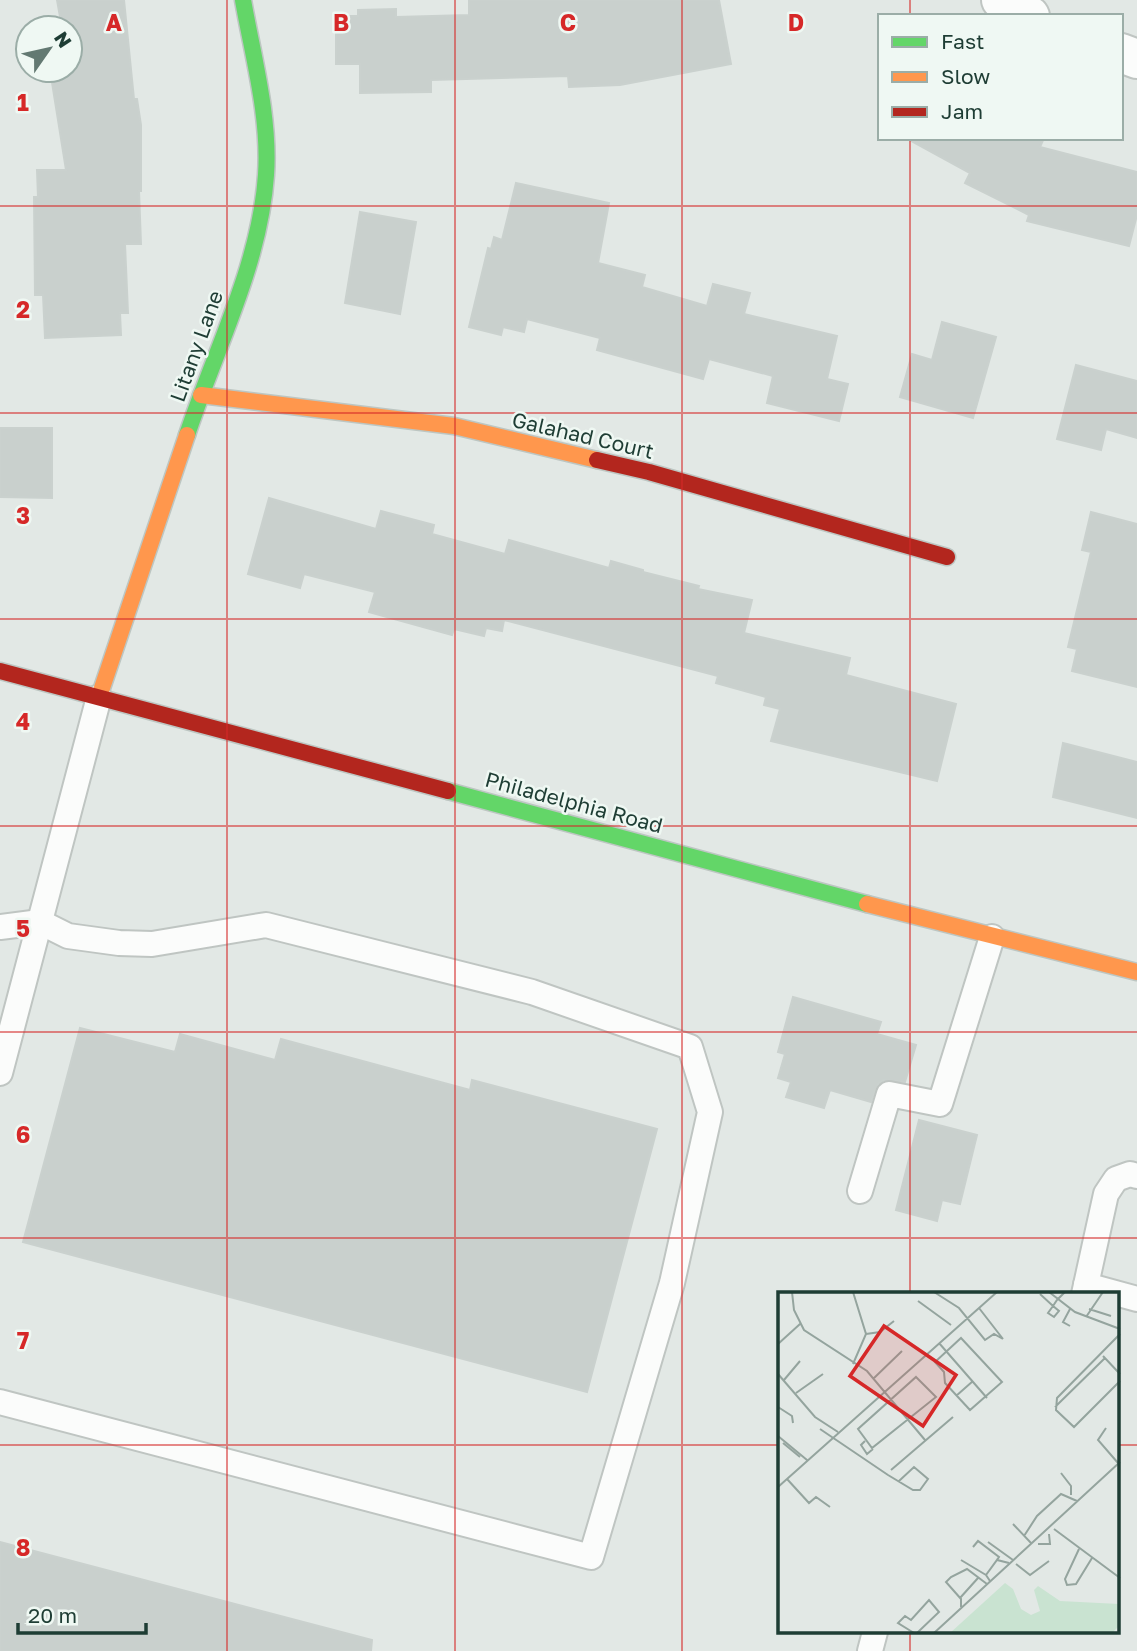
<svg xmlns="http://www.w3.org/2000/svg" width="1137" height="1651" font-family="'Golos Text',sans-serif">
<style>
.building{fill:#c9d0cd;stroke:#cad1ce;stroke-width:2}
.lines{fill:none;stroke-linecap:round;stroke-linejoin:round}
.lane-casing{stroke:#bfc5c2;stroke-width:28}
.street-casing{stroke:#bfc5c2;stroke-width:42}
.fast-casing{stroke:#bdc6c2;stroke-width:19}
.slow-casing{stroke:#bdc6c2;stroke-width:19}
.jam-casing{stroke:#bdc6c2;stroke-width:19}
.lane{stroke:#fbfcfb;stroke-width:24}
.street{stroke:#fbfcfb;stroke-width:38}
.fast{stroke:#63d668;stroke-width:16}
.slow{stroke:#ff974d;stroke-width:16}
.jam{stroke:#b3261e;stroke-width:16}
.grid{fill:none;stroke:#d62828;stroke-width:2;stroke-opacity:0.55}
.labels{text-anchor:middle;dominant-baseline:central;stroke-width:5;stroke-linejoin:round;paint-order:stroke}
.street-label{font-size:21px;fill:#1e3d34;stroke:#eff8f3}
.inset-road{fill:none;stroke:#94a49e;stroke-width:2}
.view{fill:#d62828;fill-opacity:0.15;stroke:#d62828;stroke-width:3.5}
.inset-edge{fill:none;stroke:#1e3d34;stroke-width:3.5}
.grid-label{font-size:23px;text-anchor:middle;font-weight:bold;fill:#d62828;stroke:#eff8f3;stroke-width:5;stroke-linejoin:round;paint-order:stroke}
</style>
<rect width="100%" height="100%" fill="#e2e8e5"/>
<g class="building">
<path d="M57 0H124L134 99H137L141 125V191H139L141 244H125L128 313H120L121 335 45 338 43 295H35L34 197H38L37 170H66L50 70H70V28H62Z"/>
<path d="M469 0H719L731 64 620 85 569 87 568 76 431 80V92L360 93V64H336V16H358V10L396 9V17L469 15Z"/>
<path d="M906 138H1044L1040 147 1137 172V215L1129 246 1027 221 1029 215 965 183 970 173Z"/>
<path d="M516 183 609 203 598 263 645 275 642 287 707 306 713 284 750 293 744 314 837 336 827 379 848 384 839 421 767 403 773 376 709 359 703 379 597 350 600 338 527 319 524 332 503 327 501 335 469 327 488 248 491 249 494 237 502 240Z"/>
<path d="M360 212 416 222 400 314 345 303Z"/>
<path d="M942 322 996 337 973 418 900 397 912 354 932 360Z"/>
<path d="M1076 365 1137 381V438L1106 429 1101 450 1057 439Z"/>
<path d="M0 428H52V498L0 497Z"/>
<path d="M269 498 376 529 381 511 434 525 432 534 505 554 509 540 609 568 611 561 643 570V572L699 586 698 589 752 600 744 633 850 658 846 675 956 704 937 781 771 741 780 709 764 705 766 697 716 683 718 676 504 620 502 631 486 628 484 636 454 629 452 635 369 612 375 592 304 574 300 588 248 574Z"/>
<path d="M1091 512 1137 524V687L1072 671 1077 649 1068 647 1091 552 1082 550Z"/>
<path d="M1063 743 1137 762V818L1053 797Z"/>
<path d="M793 997 881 1022 877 1034 916 1045 905 1082 884 1080 878 1084 871 1102 830 1090 824 1108 786 1097 791 1082 778 1078 785 1054 778 1052Z"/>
<path d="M80 1028 175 1052 180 1034 275 1060 281 1039 470 1090 472 1080 657 1129 587 1392 23 1242Z"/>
<path d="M919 1120 977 1135 960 1204 942 1200 937 1221 896 1210Z"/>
<path d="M0 1542 372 1640 371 1651H0Z"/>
</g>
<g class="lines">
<defs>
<g id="lane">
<path d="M0 927 40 922 68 936 119 943 152 944 266 925 532 992 690 1047 710 1112 672 1283 591 1557 0 1402"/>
<path d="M0 1073 99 697"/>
<path d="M860 1191 889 1094 940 1104 992 937"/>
<path d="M1086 1285 1137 1299"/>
<path d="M1084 1294 1106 1194 1116 1179 1130 1174 1137 1176"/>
<path d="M870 1651 875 1632"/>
</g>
<g id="street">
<path d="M1001 0 1030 16"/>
<path d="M1121 53 1137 59"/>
</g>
<g id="fast">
<path d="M187 435C215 350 260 265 266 175 270 117 253 57 243 0"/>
<path d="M448 791 867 904"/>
</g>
<g id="slow">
<path d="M201 395 454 426 597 460"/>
<path d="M99 697 187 435"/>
<path d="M867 904 1137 972"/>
</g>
<g id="jam">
<path d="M597 460 649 472 947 557"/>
<path d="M0 671 448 791"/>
</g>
</defs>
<use href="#lane" class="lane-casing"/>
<use href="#street" class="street-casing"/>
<use href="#fast" class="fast-casing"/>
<use href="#slow" class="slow-casing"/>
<use href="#jam" class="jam-casing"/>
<use href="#lane" class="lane"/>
<use href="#street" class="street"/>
<use href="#fast" class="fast"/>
<use href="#slow" class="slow"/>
<use href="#jam" class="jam"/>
</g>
<path class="grid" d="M227 0V1651M455 0V1651M682 0V1651M910 0V16M910 138V1294M0 206H1137M0 413H1137M0 619H1137M0 826H1137M0 1032H1137M0 1238H1137M0 1445H780M1118 1445H1137M910 1632V1651"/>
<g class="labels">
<g class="street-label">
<text transform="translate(196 346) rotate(-70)">Litany Lane</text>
<text transform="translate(583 435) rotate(13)">Galahad Court</text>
<text transform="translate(574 802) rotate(15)">Philadelphia Road</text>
</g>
</g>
<g transform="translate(778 1292)">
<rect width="341" height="341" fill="#e2e8e5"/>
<path d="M227 291 235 297 243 317 253 323 262 319 256 298 260 294 282 309 341 312V334L334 341H172Z" fill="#c9e3d1"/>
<path class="inset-road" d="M14 0 16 18 26 38 89 79 147 148M156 0 181 16 207 48 216 42 225 47M271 0 297 20 342 37M262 2 275 14 281 19 276 25 270 21 275 14 279 8 287 0M140 9 173 33M201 16 225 47M292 17 285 30 292 34M311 17 333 24M308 25 325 0M88 42 102 40 116 29M342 42 279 106 278 118 296 135 342 89M183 46 224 90 192 118 167 91 166 80 157 70ZM161 51 209 106M0 52 22 32M325 64 342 82M75 72 88 42 75 0M0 82 37 125 60 140M138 85 158 105 94 156 80 137ZM95 87 124 59M6 88 22 69M18 101 45 82M178 104 195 89M0 115 14 124 15 131M277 115 327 66M328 136 320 148 340 171M42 137 110 183 135 198H142L150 187 136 175 121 189M0 144 29 168M87 149 83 153 89 162 95 157M5 151 22 165M113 178 175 125M283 181 293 194V203M9 187 31 211 38 205 52 215M0 195 219 0M235 232 253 251M276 237 342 286M246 244 259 224 283 202 299 209M210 250 235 268M260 252H272L271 242M195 255 200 249 221 265 219 268M301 257 287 287 289 293 298 292 314 266M183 268 208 283M238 272 252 283 271 269M212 289 208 283 219 268 231 271M182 306 200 286M183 315V307L168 290 173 285 189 277 209 292M136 341 120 331 127 324 133 328 151 308 161 320 139 341M156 341 342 170"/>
<path class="view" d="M106 34 178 83 145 134 72 84Z"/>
<rect width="341" height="341" class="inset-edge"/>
</g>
<g class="grid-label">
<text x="114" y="31">A</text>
<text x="341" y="31">B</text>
<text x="568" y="31">C</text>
<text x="796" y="31">D</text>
<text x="23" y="111">1</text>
<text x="23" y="318">2</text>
<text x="23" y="524">3</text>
<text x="23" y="730">4</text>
<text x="23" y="937">5</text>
<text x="23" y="1143">6</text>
<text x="23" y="1349">7</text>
<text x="23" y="1556">8</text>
</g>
<rect x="878" y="14" width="245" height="126" fill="#eff8f3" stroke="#9bada7" stroke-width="2"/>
<rect x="892" y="37" width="35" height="10" fill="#63d668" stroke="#9bada7" stroke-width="2"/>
<text x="941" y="49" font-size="21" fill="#1e3d34">Fast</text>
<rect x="892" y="72" width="35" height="10" fill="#ff974d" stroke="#9bada7" stroke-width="2"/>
<text x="941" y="84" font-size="21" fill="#1e3d34">Slow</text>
<rect x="892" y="107" width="35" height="10" fill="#b3261e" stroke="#9bada7" stroke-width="2"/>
<text x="941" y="119" font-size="21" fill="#1e3d34">Jam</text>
<g transform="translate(49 49) rotate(56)"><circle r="33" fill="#eff8f3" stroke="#9bada7" stroke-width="2"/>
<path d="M0-5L12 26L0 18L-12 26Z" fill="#637972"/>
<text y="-10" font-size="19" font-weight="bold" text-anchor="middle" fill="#1e3d34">N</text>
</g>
<path d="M18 1623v10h128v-10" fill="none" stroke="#1e3d34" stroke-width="3.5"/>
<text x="28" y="1623" font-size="21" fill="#1e3d34" stroke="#eff8f3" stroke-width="5" paint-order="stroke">20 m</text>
</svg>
